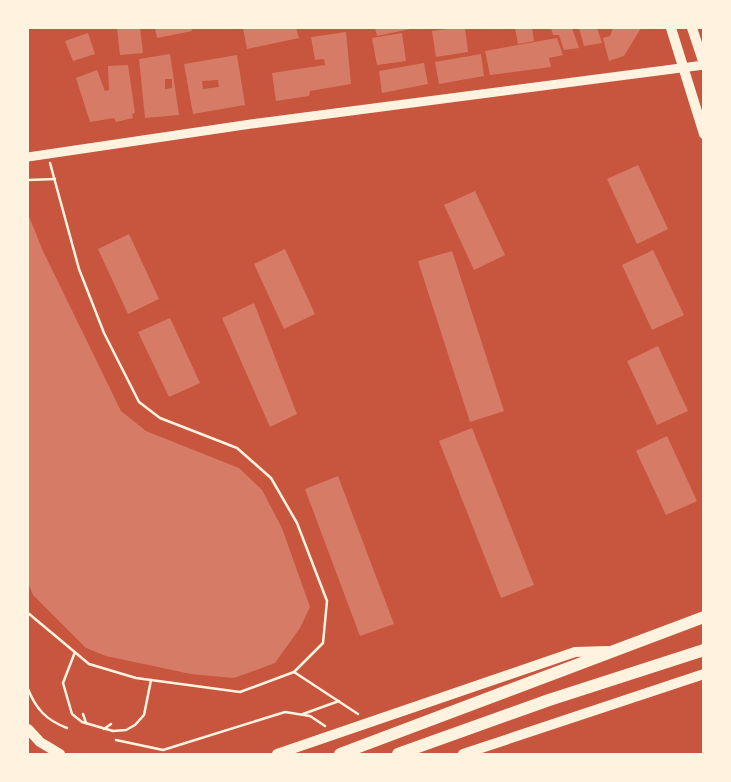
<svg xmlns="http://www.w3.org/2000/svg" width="731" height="782" font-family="'Space Grotesk',sans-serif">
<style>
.building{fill:#d67c66;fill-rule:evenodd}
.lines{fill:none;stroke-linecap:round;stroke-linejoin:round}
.path{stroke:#fff3e0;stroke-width:2.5}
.tertiary{stroke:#fff3e0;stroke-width:9}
.secondary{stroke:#fff3e0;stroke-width:10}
.primary{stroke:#fff3e0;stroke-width:12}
</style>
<rect width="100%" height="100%" fill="#c8553d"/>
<g class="building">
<path d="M117 28H140L143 53 120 55Z"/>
<path d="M155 28H191L192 31 157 38Z"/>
<path d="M243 28H296L299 38 247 49Z"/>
<path d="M375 28H415L377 36Z"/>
<path d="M456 28H465L468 52 436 57 432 31Z"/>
<path d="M515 28H532L534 41 518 44Z"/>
<path d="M551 28H572L579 48 564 50 559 35H553Z"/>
<path d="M579 28H597L602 43 584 46Z"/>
<path d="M613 28H641L624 56 609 61 603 38 610 36Z"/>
<path d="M346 32 351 84 310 91 309 96 276 101 272 73 325 65 324 59 315 60 311 37Z"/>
<path d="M88 33 95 54 73 61 65 41Z"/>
<path d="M402 33 406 61 377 65 372 38Z"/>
<path d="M557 38 563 55 549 58 551 67 490 75 485 51Z"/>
<path d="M170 54 179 115 145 118 139 59ZM165 79H172V88L165 89Z"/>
<path d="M481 54 484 76 439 84 435 62Z"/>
<path d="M237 55 245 105 193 114 184 64ZM218 80 219 87 203 89 202 81Z"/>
<path d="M424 63 428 84 382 93 379 71Z"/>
<path d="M128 65 135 113 132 114 133 118 116 122 114 118 90 122 76 78 97 70 105 91 109 90 108 66Z"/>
<path d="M638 165 668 229 637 244 607 179Z"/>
<path d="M475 191 505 255 474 270 444 205Z"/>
<path d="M28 214 43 251 121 411 146 431 239 468 262 490 282 528 310 607 300 628 275 663 234 678 191 674 106 656 86 648 33 595 28 583Z"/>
<path d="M129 234 159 299 128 314 98 249Z"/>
<path d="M285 249 315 314 284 329 254 264Z"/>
<path d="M653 250 684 315 652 330 622 265Z"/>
<path d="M452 251 504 411 470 422 418 261Z"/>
<path d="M254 303 297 414 270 427 222 318Z"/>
<path d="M170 318 200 383 169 397 138 332Z"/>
<path d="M658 346 688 411 657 425 627 361Z"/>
<path d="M472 428 534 585 501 598 439 441Z"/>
<path d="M667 436 697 501 666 515 636 451Z"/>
<path d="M338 476 394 624 360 636 305 489Z"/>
</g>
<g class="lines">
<g class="path">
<path d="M50 163 79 269 104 333 139 402 160 418 237 448 271 478 297 523 327 601 323 643 294 672 358 714"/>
<path d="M28 180 55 179"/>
<path d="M28 613 89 664 136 678 240 692 294 672"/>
<path d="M75 652 63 683 72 714 82 722 113 731 126 730 135 725 144 715 151 680"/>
<path d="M28 689C36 709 46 720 67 728"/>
<path d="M83 714 86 723"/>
<path d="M303 714 339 701"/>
<path d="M104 729 111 724"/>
<path d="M116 740 163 750 285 712 310 716 325 726"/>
</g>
<path class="tertiary" d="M28 157 251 124 704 65"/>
<g class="secondary">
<path d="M671 28 704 134"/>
<path d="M692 28 704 64"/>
<path d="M28 729 40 742 60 754"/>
<path d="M277 754 575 652 609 651"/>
<path d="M463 754 704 674"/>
</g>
<g class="primary">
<path d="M340 754 704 617"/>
<path d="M398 754 549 700 704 650"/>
</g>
</g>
<rect width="731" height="782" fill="none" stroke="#fff3e0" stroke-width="58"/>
</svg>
